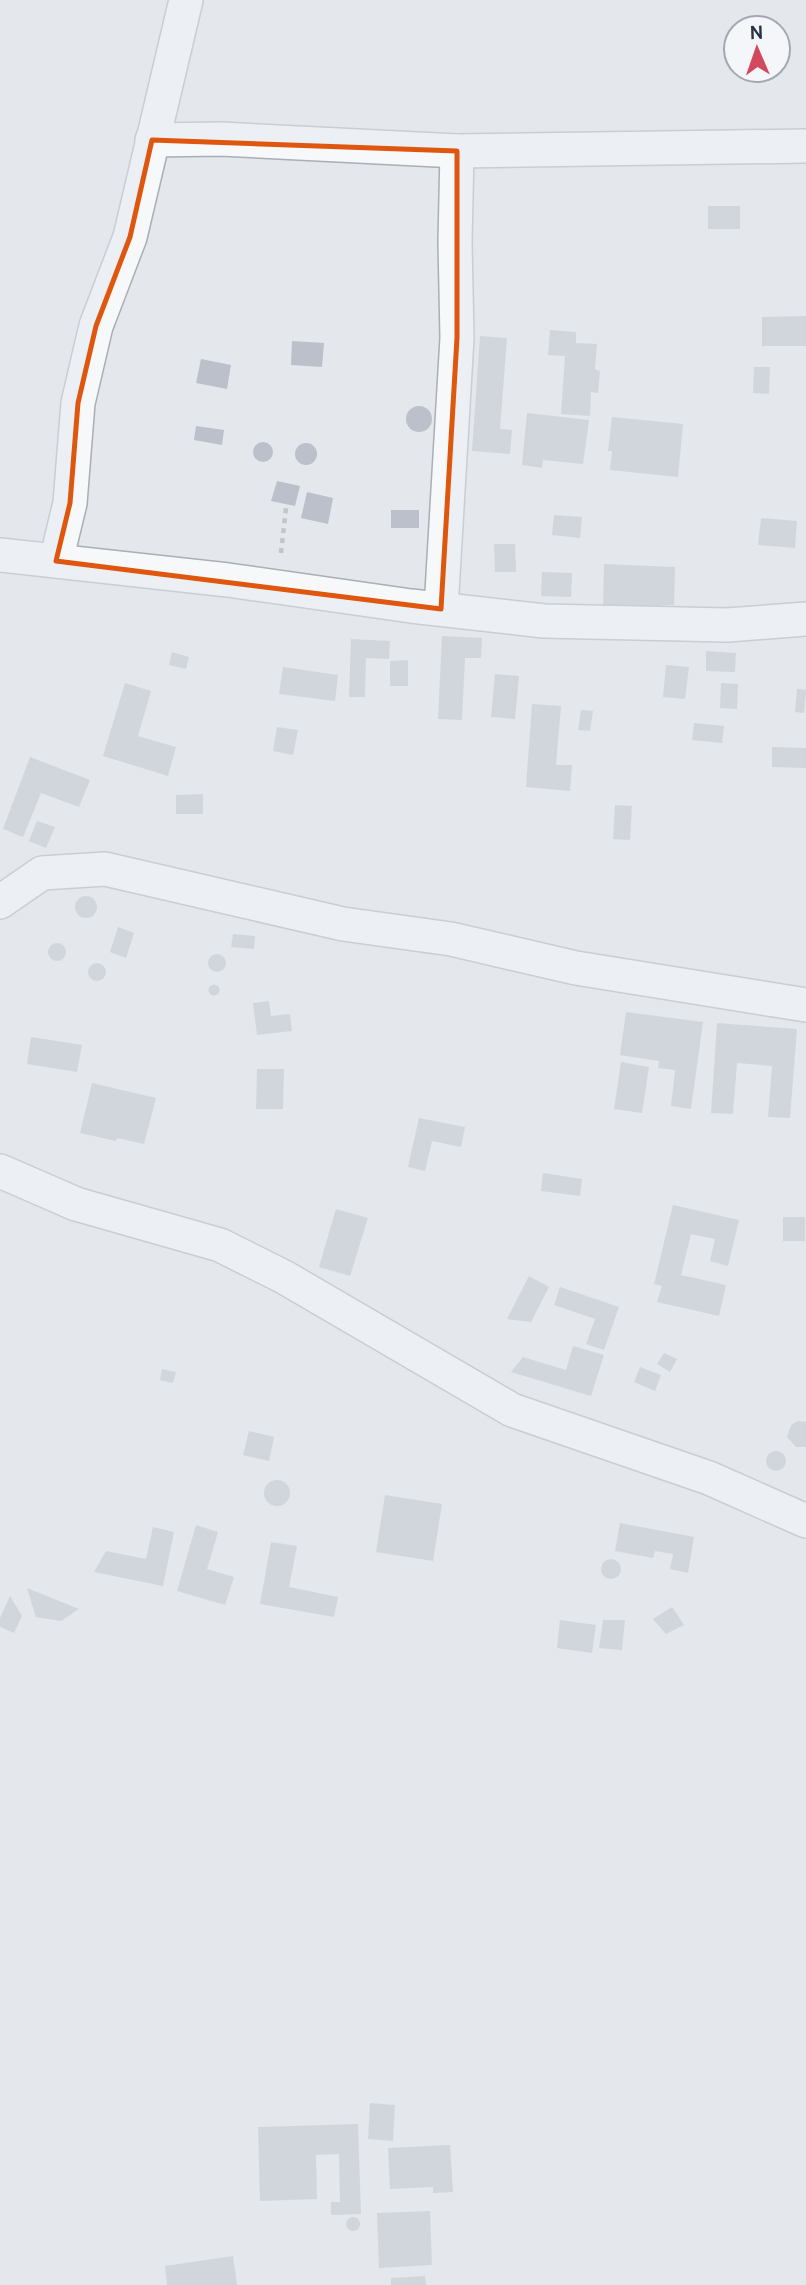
<svg xmlns="http://www.w3.org/2000/svg" width="806" height="2285" font-family="Cabin,sans-serif">
<style>
.building{fill:#bbc0ca}
.lines{fill:none;stroke-linecap:round;stroke-linejoin:round}
.street-casing{stroke:#a9aeb7;stroke-width:36}
.path{stroke:#c2c5cb;stroke-width:4.5;stroke-dasharray:5 5;stroke-linecap:butt}
.street{stroke:#f7f8fa;stroke-width:33}
.marked{fill:none;stroke:#df570f;stroke-width:5;stroke-linejoin:round}
</style>
<rect width="100%" height="100%" fill="#e4e7ec"/>
<g class="building">
<rect x="708" y="206" width="32" height="23"/>
<path d="M806 316V346H762V317Z"/>
<path d="M550 330 576 332V343L597 344 595 369 600 371 598 393 591 392 590 416 561 414 565 356 548 355Z"/>
<path d="M480 336 507 338 500 429 512 430 510 454 472 451Z"/>
<path d="M292 341 324 343 322 367 291 365Z"/>
<path d="M201 359 231 365 227 389 196 383Z"/>
<path d="M754 367H770L769 394 753 393Z"/>
<circle cx="419" cy="419" r="13"/>
<path d="M527 413 589 420 583 464 543 460 542 468 522 465Z"/>
<path d="M612 417 683 424 678 477 610 470 612 451H608Z"/>
<path d="M196 426 224 430 222 445 194 440Z"/>
<circle cx="263" cy="452" r="10"/>
<circle cx="306" cy="454" r="11"/>
<path d="M277 481 300 486 295 506 271 501Z"/>
<path d="M307 492 333 498 328 524 301 518Z"/>
<rect x="391" y="510" width="28" height="18"/>
<path d="M554 515 582 517 580 538 552 535Z"/>
<path d="M761 518 797 521 795 548 758 545Z"/>
<path d="M494 544H515L516 572H495Z"/>
<path d="M604 564 675 567 674 605H662L661 616 603 613Z"/>
<path d="M542 572 572 573 571 597 541 596Z"/>
<path d="M442 636 482 638 481 658H465L462 720 438 719Z"/>
<path d="M351 639 390 641 389 659 366 658 365 697H349Z"/>
<path d="M706 651 736 653 735 672 706 671Z"/>
<path d="M172 652 189 657 186 669 169 665Z"/>
<path d="M408 660V686H390V661Z"/>
<path d="M666 665 689 667 685 699 663 697Z"/>
<path d="M283 667 338 675 335 701 279 694Z"/>
<path d="M495 674 519 676 515 719 491 717Z"/>
<path d="M125 683 151 691 138 736 176 747 168 776 103 756Z"/>
<path d="M721 683 738 684 737 709 720 708Z"/>
<path d="M797 689 806 690 804 713 795 712Z"/>
<path d="M532 704 561 706 556 765H572L570 791 526 787Z"/>
<path d="M581 710 593 711 590 731 578 730Z"/>
<path d="M694 723 724 726 722 743 692 740Z"/>
<path d="M277 727 298 730 293 755 273 751Z"/>
<path d="M772 747 806 748V768L772 767Z"/>
<path d="M30 757 90 780 79 807 41 793 23 837 3 829Z"/>
<path d="M203 794V814H176V795Z"/>
<path d="M615 805 632 806 630 840 613 839Z"/>
<path d="M37 821 55 827 46 848 29 841Z"/>
<circle cx="86" cy="907" r="11"/>
<path d="M118 927 134 933 126 958 110 952Z"/>
<path d="M233 934 255 936 254 949 231 947Z"/>
<circle cx="57" cy="952" r="9"/>
<circle cx="217" cy="963" r="9"/>
<circle cx="97" cy="972" r="9"/>
<circle cx="214" cy="990" r="5.5"/>
<path d="M269 1001 271 1016 290 1014 292 1031 257 1035 253 1003Z"/>
<path d="M626 1012 703 1022 691 1109 671 1106 675 1070 658 1068 659 1061 620 1055Z"/>
<path d="M717 1023 797 1029 790 1118 768 1117 772 1066 737 1063 733 1114 711 1113Z"/>
<path d="M31 1037 82 1045 77 1072 27 1064Z"/>
<path d="M621 1062 649 1067 642 1113 614 1109Z"/>
<path d="M257 1069H284L283 1109H256Z"/>
<path d="M92 1083 156 1098 144 1144 117 1138 116 1141 80 1133Z"/>
<path d="M419 1118 465 1127 461 1147 432 1141 425 1171 408 1167Z"/>
<path d="M543 1173 582 1179 580 1196 541 1191Z"/>
<path d="M673 1205 739 1220 728 1266 710 1261 715 1239 691 1234 681 1275 726 1285 719 1316 657 1302 662 1286 654 1284Z"/>
<path d="M336 1209 368 1218 350 1276 319 1267Z"/>
<rect x="783" y="1217" width="22" height="24"/>
<path d="M529 1276 549 1287 531 1322 507 1319Z"/>
<path d="M560 1287 619 1307 604 1350 586 1344 595 1319 554 1305Z"/>
<path d="M573 1346 604 1355 591 1396 511 1372 523 1357 566 1370Z"/>
<path d="M664 1353 677 1359 670 1372 657 1364Z"/>
<path d="M640 1367 661 1375 655 1391 634 1382Z"/>
<path d="M162 1369 176 1372 173 1383 160 1380Z"/>
<path d="M798 1421 806 1422V1447H796L787 1437 791 1425Z"/>
<path d="M249 1431 274 1437 269 1461 243 1455Z"/>
<circle cx="776" cy="1461" r="10"/>
<circle cx="277" cy="1493" r="13"/>
<path d="M385 1495 442 1504 433 1561 376 1552Z"/>
<path d="M620 1523 694 1537 688 1573 670 1569 673 1554 655 1551 653 1558 615 1551Z"/>
<path d="M196 1525 218 1532 207 1569 234 1577 225 1605 177 1591Z"/>
<path d="M153 1527 174 1532 163 1586 94 1572 106 1551 146 1559Z"/>
<path d="M271 1542 297 1546 289 1587 338 1597 334 1617 260 1604Z"/>
<circle cx="611" cy="1569" r="10"/>
<path d="M27 1588 79 1609 61 1621 36 1617Z"/>
<path d="M10 1596 22 1616 14 1633 0 1627V1618Z"/>
<path d="M672 1607 684 1625 666 1634 653 1619Z"/>
<path d="M560 1620 596 1625 592 1653 557 1648Z"/>
<path d="M603 1620H625L622 1650 599 1648Z"/>
<path d="M370 2103 395 2105 393 2141 368 2139Z"/>
<path d="M358 2124 361 2214 331 2215V2202H340L339 2154 316 2155 317 2199 260 2201 258 2127Z"/>
<path d="M450 2145 453 2192 433 2193V2187L390 2189 388 2148Z"/>
<path d="M430 2211 432 2265 379 2268 377 2213Z"/>
<circle cx="353" cy="2224" r="7"/>
<path d="M233 2256 237 2285H167L165 2266Z"/>
<path d="M425 2276 426 2285H391V2278Z"/>
</g>
<g class="lines">
<defs>
<g id="street">
<path d="M152 140 221 139 457 151 806 146"/>
<path d="M0 555 228 580 411 606 544 621 727 625 806 619"/>
<path d="M56 561 70 503 78 403 96 326 130 237 186 0"/>
<path d="M441 609 457 338 455 242 457 151"/>
<path d="M0 902 42 873 105 869 343 924 451 939 576 968 806 1005"/>
<path d="M0 1171 76 1204 220 1245 284 1277 512 1410 709 1478 806 1521"/>
</g>
</defs>
<use href="#street" class="street-casing"/>
<path class="path" d="M281 553 286 508"/>
<use href="#street" class="street"/>
</g>
<path d="M0 0H806V2285H0ZM152 140 457 151V338L441 609 56 561 70 503 78 403 96 326 130 237Z" fill="#e4e7ec" fill-opacity=".55" fill-rule="evenodd"/>
<path class="marked" d="M152 140 457 151V338L441 609 56 561 70 503 78 403 96 326 130 237Z"/>
<g transform="translate(757 49) rotate(358)"><circle r="33" fill="#f4f6f9" stroke="#a4a8b1" stroke-width="2"/>
<path d="M0-5L12 26L0 18L-12 26Z" fill="#d1495b"/>
<text y="-10" font-size="19" font-weight="bold" text-anchor="middle" fill="#2b3445">N</text>
</g>
</svg>
